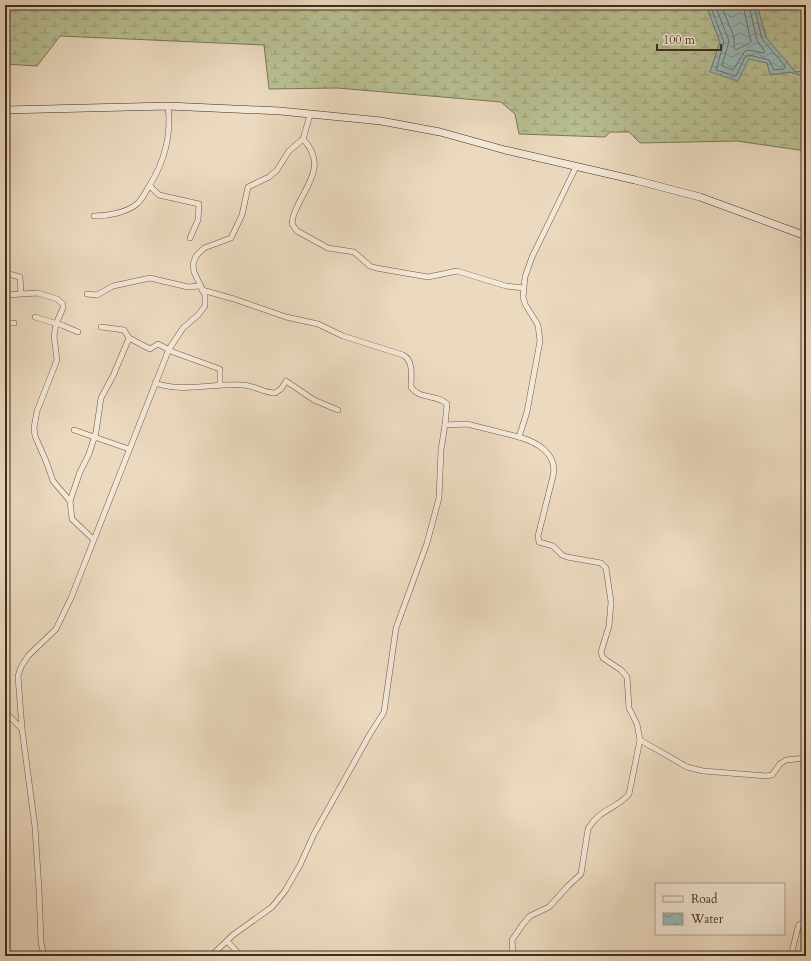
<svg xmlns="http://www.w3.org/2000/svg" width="811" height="961" font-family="Cardo,serif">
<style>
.wetland{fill:url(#wetland-marsh);stroke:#7b7757}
.water{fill:url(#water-waves);stroke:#75827b}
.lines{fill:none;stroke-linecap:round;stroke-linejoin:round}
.shore{stroke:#6c746b;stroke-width:1}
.street-casing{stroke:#6a5a45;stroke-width:6}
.secondary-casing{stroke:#3e2f1c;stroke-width:8}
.street{stroke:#f3e7d6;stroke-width:5}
.secondary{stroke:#f3e7d6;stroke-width:7}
</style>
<defs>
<pattern id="wetland-marsh" width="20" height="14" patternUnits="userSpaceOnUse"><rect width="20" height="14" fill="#b8bf92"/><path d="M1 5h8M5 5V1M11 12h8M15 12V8" fill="none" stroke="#979c76"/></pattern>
<pattern id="water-waves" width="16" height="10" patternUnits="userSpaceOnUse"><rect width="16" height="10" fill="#9ab9ba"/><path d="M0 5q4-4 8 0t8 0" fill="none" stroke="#7f9796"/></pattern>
</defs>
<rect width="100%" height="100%" fill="#ecdac0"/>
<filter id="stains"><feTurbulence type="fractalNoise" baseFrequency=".005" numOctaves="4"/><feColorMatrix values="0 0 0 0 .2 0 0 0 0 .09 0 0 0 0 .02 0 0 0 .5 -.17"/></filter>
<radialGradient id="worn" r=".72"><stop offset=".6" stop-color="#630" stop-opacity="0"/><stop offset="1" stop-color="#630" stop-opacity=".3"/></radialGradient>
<g class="wetland">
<path d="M5 5H706L720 42 710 72 749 59 767 63 771 75 790 72 806 77V151L737 141 640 143 629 132H610L605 137 519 134 515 114 501 102 337 88 269 89 264 45 60 36 37 66 5 64Z"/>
<path d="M757 5H806V71L795 72 766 37Z"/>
</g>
<path class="water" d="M706 5H757L766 37 795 72 806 71V77L790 72 770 75 767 63 749 59 738 81 710 72 720 42Z"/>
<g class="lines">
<g class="shore">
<path d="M710 5 724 42 716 70 736 76 745 57 749 55 769 60 774 70 784 69 785 66 762 39 754 5"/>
<path d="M715 5 729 41 722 66 733 70 745 51 750 50 763 53 765 52 757 40 749 5"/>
<path d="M721 5 734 37V48L736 50 751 42 743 5"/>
</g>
<defs>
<g id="street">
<path d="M303 139C330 168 302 188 293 217L292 224 297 231 328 248 354 252 370 266 376 268 428 277 457 271 506 286 523 288"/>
<path d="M150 186 159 195 199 204 198 220 190 238"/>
<path d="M94 216C107 216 127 213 138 203 142 199 145 193 148 188 164 163 172 136 168 106"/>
<path d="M5 273 20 277 21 293"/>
<path d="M202 290 234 299 286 317 318 324 343 336 403 355C414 361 411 376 411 387 419 400 438 394 447 404L445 425"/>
<path d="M87 294 97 295 113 286 150 278 188 287 199 286"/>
<path d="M5 295 38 293 57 299 63 304V308L56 324 54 336 57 360 37 411 34 428 35 436 46 461 53 481 70 501"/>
<path d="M35 317 64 326 78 332"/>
<path d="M5 323H14"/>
<path d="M129 338 150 349 158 344 173 352 220 369V385"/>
<path d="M155 383C183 393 213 383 242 385 253 385 264 393 275 393L281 389 286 381 314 400 338 410"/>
<path d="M74 430 129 449"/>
<path d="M519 437C537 442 558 454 553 476L538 536 539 542 553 546 562 555 567 557 601 563 606 568 611 602 609 626 601 652 603 658 621 670 627 677 629 708 637 724 640 740 687 767 703 771 766 776 772 775 780 764 786 760 806 758"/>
<path d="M93 539 72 519 70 501 80 472 89 454 96 432 101 398 113 376 129 338 124 330 101 327"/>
<path d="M5 712 22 729"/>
<path d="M227 941 241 956"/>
<path d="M44 956 41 942 39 890 35 827 22 729 18 676 21 667 28 656 56 629 71 598 169 349 183 328 198 315 205 306V295L194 272 193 264 196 256 204 248 231 238 242 215 248 187 269 177 277 170 289 151 303 139 310 115"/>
<path d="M211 956 233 935 272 907 285 891 300 865 314 834 370 734 384 712 396 628 427 543 439 498 441 450 445 425 467 424 519 437 527 412 540 341 538 325 525 304 523 297 525 277 532 257 576 167"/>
<path d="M513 956 512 940 523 924 530 916 549 907 568 886 581 874 588 829C600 808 617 809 629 794L640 740"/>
<path d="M791 956 798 927 800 924 806 923"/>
</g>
<path id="secondary" d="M5 110 168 106 280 111 381 121 440 132 505 150 635 180 700 197 806 236"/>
</defs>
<use href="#street" class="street-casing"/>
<use href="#secondary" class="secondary-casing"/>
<use href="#street" class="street"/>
<use href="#secondary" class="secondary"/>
</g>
<rect width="811" height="961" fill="none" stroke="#ecdac0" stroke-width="20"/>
<rect x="6" y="6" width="799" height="949" fill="none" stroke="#3e2f1c" stroke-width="2"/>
<rect x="10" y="10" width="791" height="941" fill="none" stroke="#3e2f1c"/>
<rect x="655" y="883" width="130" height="52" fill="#f3e7d6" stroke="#ab9d8c"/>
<rect x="663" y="896" width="20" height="6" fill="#f3e7d6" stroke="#ab9d8c"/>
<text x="691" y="903" font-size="12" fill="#3e2f1c">Road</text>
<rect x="663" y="913" width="20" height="12" fill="url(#water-waves)" stroke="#ab9d8c"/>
<text x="691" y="923" font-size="12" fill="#3e2f1c">Water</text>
<path d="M657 44v6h64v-6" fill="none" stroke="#3e2f1c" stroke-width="2"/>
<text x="663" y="44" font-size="12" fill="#3e2f1c" stroke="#f3e7d6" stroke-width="3" paint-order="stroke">100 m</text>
<rect width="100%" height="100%" filter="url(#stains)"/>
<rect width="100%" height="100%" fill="url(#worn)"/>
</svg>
